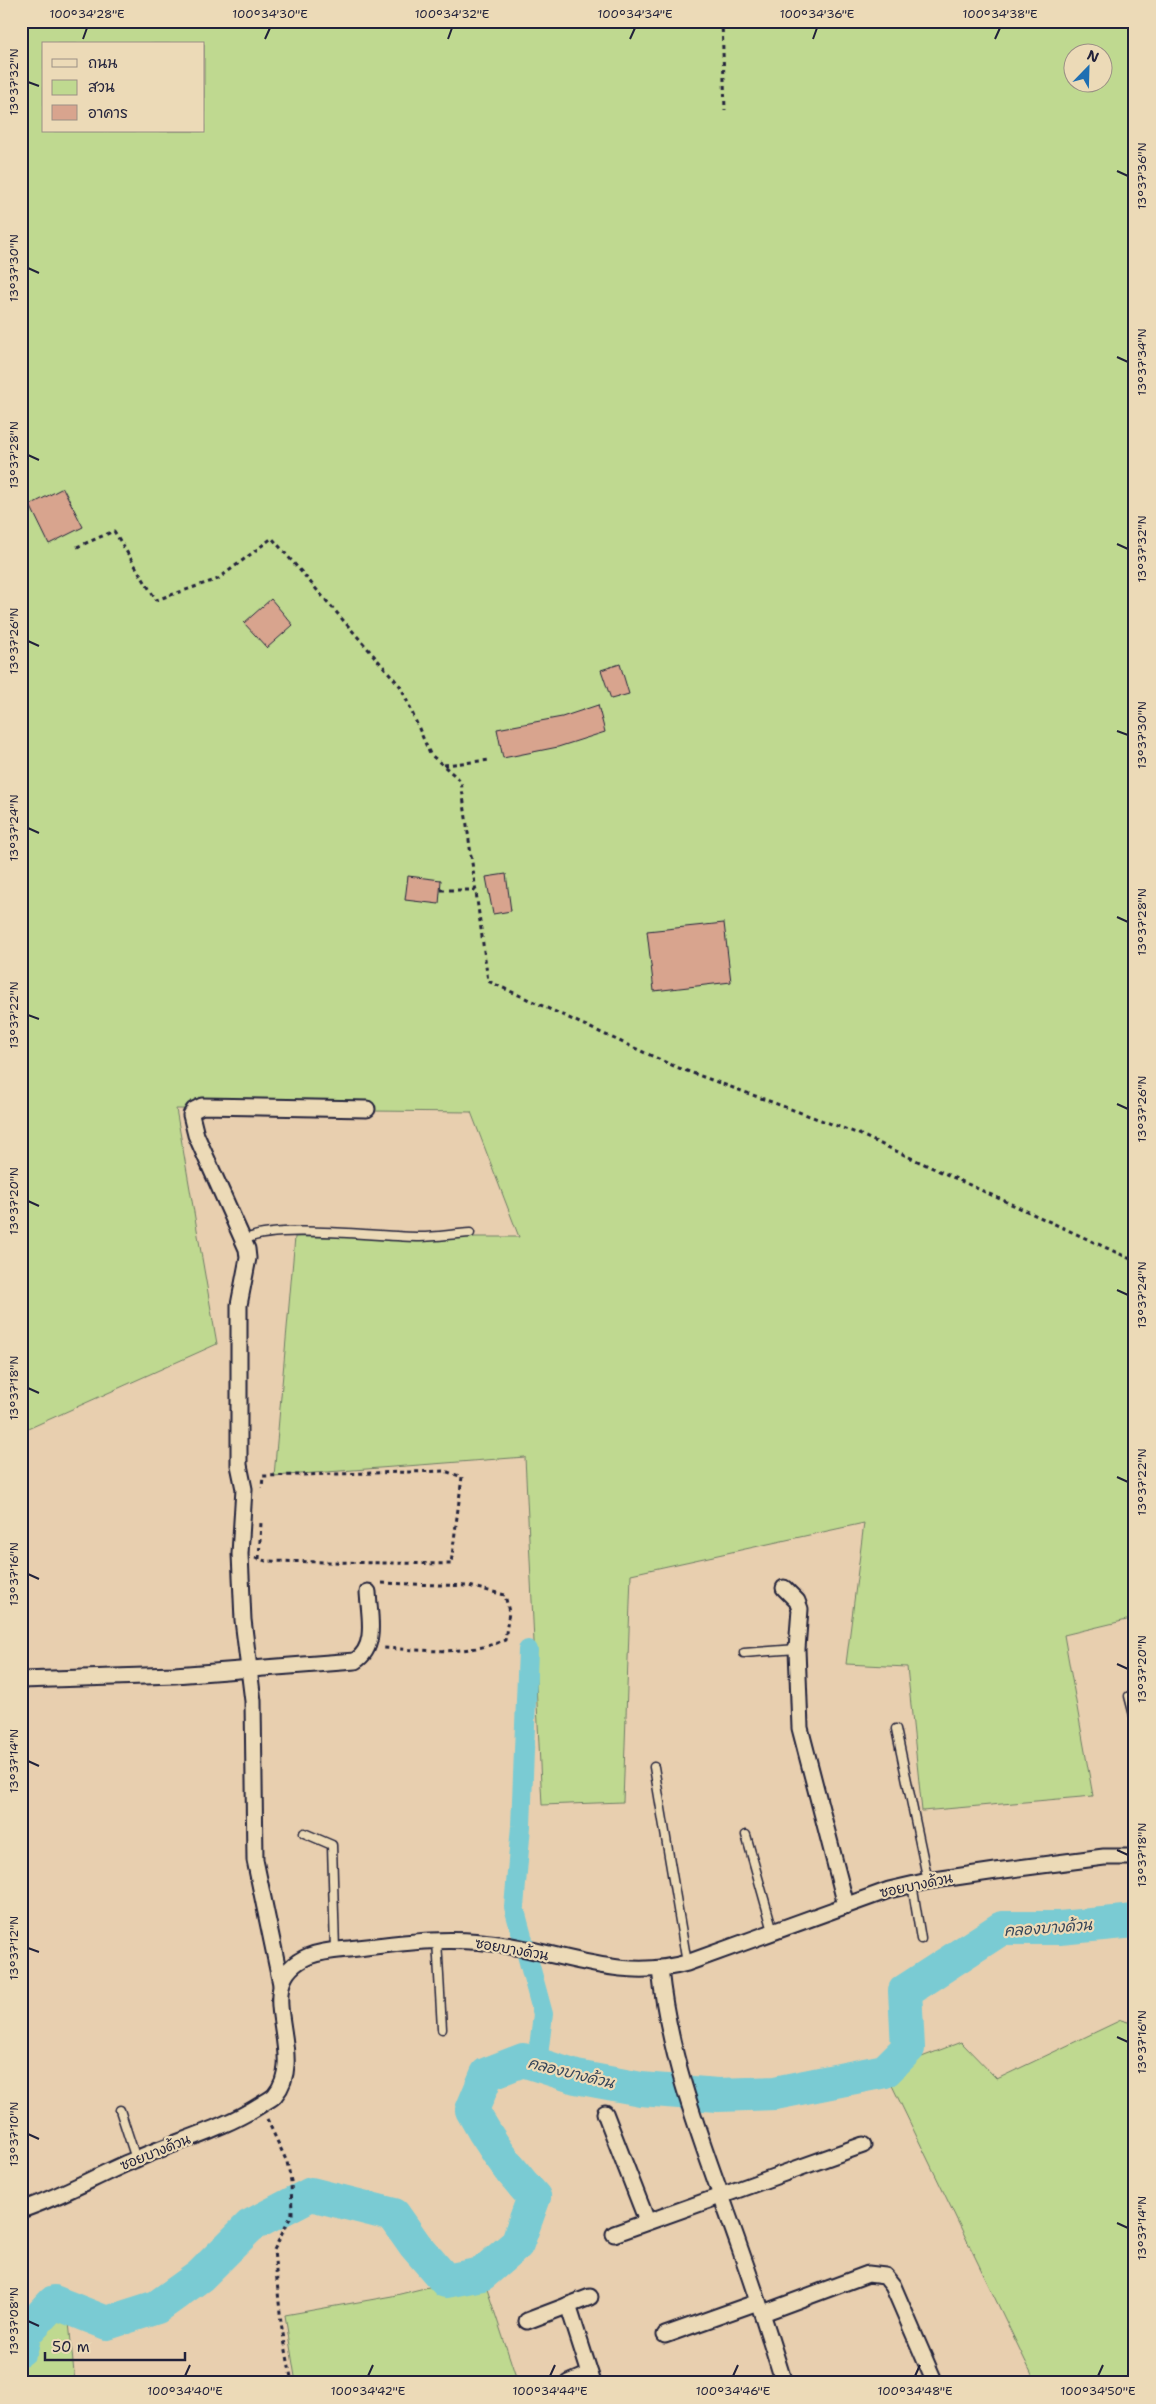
<svg xmlns="http://www.w3.org/2000/svg" width="1156" height="2404" font-family="'Shantell Sans','Playpen Sans Thai',sans-serif">
<style>
.green{fill:#bfd990;stroke:#707e66;fill-rule:evenodd}
.lines{fill:none;stroke-linecap:round;stroke-linejoin:round}
.canal{stroke:#7acbd3;stroke-width:20}
.river{stroke:#7acbd3;stroke-width:34}
.building{fill:#d8a48e;stroke:#22223b}
.lane-casing{stroke:#22223b;stroke-width:11}
.street-casing{stroke:#22223b;stroke-width:19}
.path{stroke:#22223b;stroke-width:3;stroke-dasharray:4 4;stroke-linecap:butt}
.lane{stroke:#ecdab7;stroke-width:8}
.street{stroke:#ecdab7;stroke-width:15}
.ticks{fill:none;stroke:#22223b;stroke-width:2}
.labels{text-anchor:middle;dominant-baseline:central;stroke-width:4.5;stroke-linejoin:round;paint-order:stroke}
.street-label{font-size:14px;fill:#22223b;stroke:#ecdab7}
.water-label{font-size:15px;font-style:italic;fill:#344459;stroke:#ecdab7}
.neatline{fill:none;stroke:#22223b;stroke-width:2}
.ticks-label{font-size:12px;text-anchor:middle;fill:#22223b}
</style>
<rect width="100%" height="100%" fill="#e8cfaf"/>
<filter id="ink" filterUnits="userSpaceOnUse"><feTurbulence type="fractalNoise" baseFrequency=".02" numOctaves="2"/><feDisplacementMap in="SourceGraphic" scale="10" xChannelSelector="R" yChannelSelector="G"/><feConvolveMatrix kernelMatrix="1 2 1 2 8 2 1 2 1" color-interpolation-filters="sRGB"/></filter>
<g filter="url(#ink)">
<g class="green">
<path d="M21 21H1135V1618L1064 1635 1093 1796 922 1811 907 1667 846 1664 864 1523 631 1574 623 1802 542 1805 525 1457 274 1476 295 1237H519L471 1112 176 1109 217 1344 21 1432ZM44 44H204V131H44ZM1074 52H1104V82H1074Z"/>
<path d="M1121 2020 1135 2024V2383H1036L885 2071 961 2042 997 2079Z"/>
<path d="M482 2274 518 2383H296L285 2315 392 2296Z"/>
<path d="M21 2308 69 2322 75 2383H21Z"/>
</g>
<g class="lines">
<path class="canal" d="M528 1650 521 1826 514 1907 543 2014 537 2064"/>
<path class="river" d="M21 2349 25 2333 54 2302 107 2323 157 2307 200 2276 250 2226 311 2194 394 2215 415 2245 446 2281 482 2274 517 2244 534 2197C509 2170 489 2142 472 2110L487 2074 523 2060 576 2077 641 2089 718 2095 775 2093 885 2071 908 2048 905 1991 1002 1928H1059L1135 1921"/>
</g>
<g class="building">
<path d="M63 488 83 527 49 544 30 505Z"/>
<path d="M271 599 293 625 267 648 244 623Z"/>
<path d="M620 664 629 694 611 699 601 670Z"/>
<path d="M598 705 605 732 558 747 503 758 497 729 562 717Z"/>
<path d="M506 874 511 911 493 914 486 877Z"/>
<path d="M408 876 441 880 439 904 405 900Z"/>
<path d="M724 923 731 982 654 991 647 931Z"/>
</g>
<g class="lines">
<defs>
<g id="lane">
<path d="M244 1240C275 1223 379 1237 420 1237 436 1237 453 1234 470 1233"/>
<path d="M744 1653 797 1649"/>
<path d="M1129 1696 1135 1719"/>
<path d="M896 1729 928 1881"/>
<path d="M654 1767 687 1963"/>
<path d="M304 1833 332 1845 335 1950"/>
<path d="M746 1835 773 1931"/>
<path d="M912 1884 921 1939"/>
<path d="M437 1940 442 2029"/>
<path d="M120 2110 136 2159"/>
</g>
<g id="street">
<path d="M784 1588 797 1601 800 1609 797 1649 800 1728 846 1905"/>
<path d="M21 1680 175 1675 355 1661C378 1647 369 1614 368 1592"/>
<path d="M660 1969C670 2067 707 2154 739 2246 755 2291 770 2337 784 2383"/>
<path d="M281 1984 255 1860 253 1701 243 1620 240 1554 244 1489 239 1465V1305L248 1258 247 1249 196 1135 191 1115 194 1110 202 1106 367 1109"/>
<path d="M605 2113 647 2221"/>
<path d="M21 2210C60 2197 96 2176 134 2160 176 2141 222 2130 262 2104 266 2101 272 2099 275 2095 310 2053 246 1982 309 1956 324 1950 342 1950 358 1948 407 1942 456 1936 505 1945 568 1955 623 1981 687 1963L889 1890 928 1881 996 1871 1104 1857H1135"/>
<path d="M614 2234 863 2145"/>
<path d="M568 2305 593 2383"/>
<path d="M763 2313 868 2274 885 2276 893 2286 935 2383"/>
<path d="M527 2321 590 2297"/>
<path d="M665 2335 758 2302"/>
<path d="M569 2383 590 2374"/>
</g>
</defs>
<use href="#lane" class="lane-casing"/>
<use href="#street" class="street-casing"/>
<g class="path">
<path d="M722 21 725 110"/>
<path d="M77 547 114 531 156 600 218 579 272 538 401 687 430 754 461 781 488 981 676 1067 859 1134 1135 1261"/>
<path d="M444 765 490 760"/>
<path d="M441 890H476"/>
<path d="M255 1558 266 1561 451 1564 462 1477 445 1471 263 1476 262 1488"/>
<path d="M259 1559 261 1522"/>
<path d="M382 1583 469 1586 505 1595 509 1612 505 1640C466 1656 424 1650 383 1648"/>
<path d="M267 2119 287 2162 291 2181 292 2214 274 2250 281 2323 292 2383"/>
</g>
<use href="#lane" class="lane"/>
<use href="#street" class="street"/>
</g>
</g>
<path class="ticks" d="M83 39 87 28M265 39 270 28M448 39 452 28M630 39 635 28M813 39 817 28M995 39 1000 28M28 82 39 86M1117 171 1128 176M28 268 39 273M1117 357 1128 362M28 455 39 460M1117 544 1128 549M28 641 39 646M1117 731 1128 735M28 828 39 833M1117 917 1128 922M28 1015 39 1019M1117 1104 1128 1109M28 1201 39 1206M1117 1290 1128 1295M28 1388 39 1393M1117 1477 1128 1482M28 1574 39 1579M1117 1664 1128 1669M28 1761 39 1766M1117 1850 1128 1855M28 1948 39 1952M1117 2037 1128 2042M28 2134 39 2139M1117 2223 1128 2228M28 2321 39 2326M185 2376 190 2365M368 2376 373 2365M550 2376 555 2365M733 2376 738 2365M915 2376 920 2365M1098 2376 1103 2365"/>
<g class="labels">
<g class="street-label">
<text transform="translate(916 1885) rotate(-12)">ซอยบางด้วน</text>
<text transform="translate(512 1949) rotate(10)">ซอยบางด้วน</text>
<text transform="translate(155 2152) rotate(-22)">ซอยบางด้วน</text>
</g>
<g class="water-label">
<text transform="translate(1048 1928) rotate(-4)">คลองบางด้วน</text>
<text transform="translate(571 2073) rotate(14)">คลองบางด้วน</text>
</g>
</g>
<rect width="1156" height="2404" fill="none" stroke="#ecdab7" stroke-width="55"/>
<rect x="42" y="42" width="162" height="90" fill="#ecdab7" stroke="#9b9085"/>
<rect x="52" y="59" width="25" height="8" fill="#ecdab7" stroke="#9b9085"/>
<text x="88" y="68" font-size="15" fill="#22223b">ถนน</text>
<rect x="52" y="80" width="25" height="15" fill="#bfd990" stroke="#9b9085"/>
<text x="88" y="92" font-size="15" fill="#22223b">สวน</text>
<rect x="52" y="105" width="25" height="15" fill="#d8a48e" stroke="#9b9085"/>
<text x="88" y="118" font-size="15" fill="#22223b">อาคาร</text>
<g transform="translate(1088 68) rotate(23)"><circle r="24" fill="#ecdab7" stroke="#9b9085"/>
<path d="M0-4L9 19L0 12L-9 19Z" fill="#1f6fb2"/>
<text y="-8" font-size="14" font-weight="bold" text-anchor="middle" fill="#22223b">N</text>
</g>
<path d="M45 2352v8h140v-8" fill="none" stroke="#22223b" stroke-width="2.5"/>
<text x="52" y="2352" font-size="15" fill="#22223b" stroke="#ecdab7" stroke-width="4" paint-order="stroke">50 m</text>
<rect x="28" y="28" width="1100" height="2348" class="neatline"/>
<g class="ticks-label">
<text x="87" y="18">100°34'28"E</text>
<text x="270" y="18">100°34'30"E</text>
<text x="452" y="18">100°34'32"E</text>
<text x="635" y="18">100°34'34"E</text>
<text x="817" y="18">100°34'36"E</text>
<text x="1000" y="18">100°34'38"E</text>
<text transform="translate(14 82) rotate(-90)" y="4">13°37'32"N</text>
<text transform="translate(1142 176) rotate(-90)" y="4">13°37'36"N</text>
<text transform="translate(14 268) rotate(-90)" y="4">13°37'30"N</text>
<text transform="translate(1142 362) rotate(-90)" y="4">13°37'34"N</text>
<text transform="translate(14 455) rotate(-90)" y="4">13°37'28"N</text>
<text transform="translate(1142 549) rotate(-90)" y="4">13°37'32"N</text>
<text transform="translate(14 641) rotate(-90)" y="4">13°37'26"N</text>
<text transform="translate(1142 735) rotate(-90)" y="4">13°37'30"N</text>
<text transform="translate(14 828) rotate(-90)" y="4">13°37'24"N</text>
<text transform="translate(1142 922) rotate(-90)" y="4">13°37'28"N</text>
<text transform="translate(14 1015) rotate(-90)" y="4">13°37'22"N</text>
<text transform="translate(1142 1109) rotate(-90)" y="4">13°37'26"N</text>
<text transform="translate(14 1201) rotate(-90)" y="4">13°37'20"N</text>
<text transform="translate(1142 1295) rotate(-90)" y="4">13°37'24"N</text>
<text transform="translate(14 1388) rotate(-90)" y="4">13°37'18"N</text>
<text transform="translate(1142 1482) rotate(-90)" y="4">13°37'22"N</text>
<text transform="translate(14 1574) rotate(-90)" y="4">13°37'16"N</text>
<text transform="translate(1142 1669) rotate(-90)" y="4">13°37'20"N</text>
<text transform="translate(14 1761) rotate(-90)" y="4">13°37'14"N</text>
<text transform="translate(1142 1855) rotate(-90)" y="4">13°37'18"N</text>
<text transform="translate(14 1948) rotate(-90)" y="4">13°37'12"N</text>
<text transform="translate(1142 2042) rotate(-90)" y="4">13°37'16"N</text>
<text transform="translate(14 2134) rotate(-90)" y="4">13°37'10"N</text>
<text transform="translate(1142 2228) rotate(-90)" y="4">13°37'14"N</text>
<text transform="translate(14 2321) rotate(-90)" y="4">13°37'08"N</text>
<text x="185" y="2395">100°34'40"E</text>
<text x="368" y="2395">100°34'42"E</text>
<text x="550" y="2395">100°34'44"E</text>
<text x="733" y="2395">100°34'46"E</text>
<text x="915" y="2395">100°34'48"E</text>
<text x="1098" y="2395">100°34'50"E</text>
</g>
</svg>
